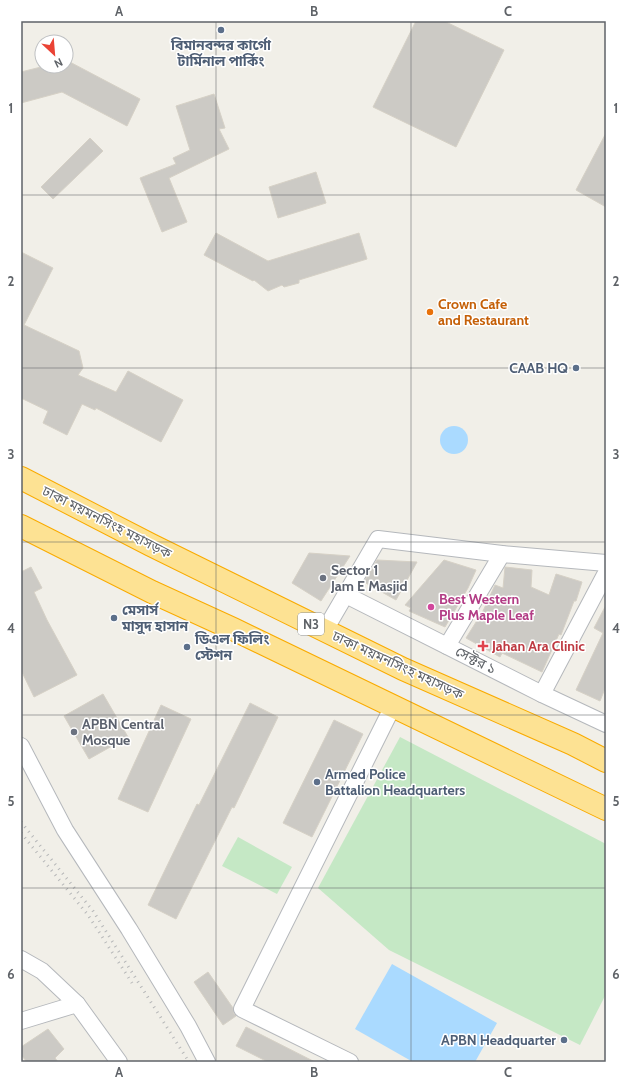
<svg xmlns="http://www.w3.org/2000/svg" width="627" height="1083" font-family="Cabin,'Noto Sans Bengali',sans-serif">
<style>
.green{fill:#c5e8c5}
.water{fill:#aadaff}
.building{fill:#cccac5;stroke:#d6d1c6}
.lines{fill:none;stroke-linecap:round;stroke-linejoin:round}
.minor-casing{stroke:#b5b8bc;stroke-width:18}
.highway-casing{stroke:#f9ab00;stroke-width:24}
.minor{stroke:#fff;stroke-width:16}
.highway{stroke:#fde293;stroke-width:22}
.rail{stroke:#b6b7b8;stroke-width:3;stroke-dasharray:1 5;stroke-linecap:butt}
.grid{fill:none;stroke:#5f6368;stroke-width:1;stroke-opacity:0.55}
.service-dot{fill:#5c6f8a;stroke:#fff;stroke-width:1.5}
.food-dot{fill:#e8710a;stroke:#fff;stroke-width:1.5}
.worship-dot{fill:#6b7280;stroke:#fff;stroke-width:1.5}
.hotel-dot{fill:#d1479c;stroke:#fff;stroke-width:1.5}
.health-dot{fill:#e0444e;stroke:#fff;stroke-width:1.5}
.labels{text-anchor:middle;dominant-baseline:central;stroke-width:3;stroke-linejoin:round;paint-order:stroke}
.shield{fill:#fff;stroke:#8f9295;stroke-width:1}
.shield-label{font-size:13px;font-weight:bold;fill:#5f6368}
.service-label{font-size:14px;font-weight:bold;fill:#4e5e75;stroke:#fff;text-anchor:start}
.food-label{font-size:14px;font-weight:bold;fill:#c56008;stroke:#fff;text-anchor:start}
.street-label{font-size:14px;fill:#5f6368;stroke:#fff}
.worship-label{font-size:14px;font-weight:bold;fill:#5b616d;stroke:#fff;text-anchor:start}
.hotel-label{font-size:14px;font-weight:bold;fill:#b23c85;stroke:#fff;text-anchor:start}
.health-label{font-size:14px;font-weight:bold;fill:#be3a42;stroke:#fff;text-anchor:start}
.neatline{fill:none;stroke:#5f6368;stroke-width:1.5}
.grid-label{font-size:13px;text-anchor:middle;font-weight:bold;fill:#5f6368}
</style>
<rect width="100%" height="100%" fill="#f1efe8"/>
<g class="green">
<path d="M400 737 606 844V994L580 1045 389 950 318 888Z"/>
<path d="M238 837 292 867 277 894 222 866Z"/>
</g>
<g class="water">
<circle cx="454" cy="440" r="14"/>
<path d="M392 964 497 1023 475 1062H413L355 1029Z"/>
</g>
<g class="building">
<path d="M416 21H444L504 50 456 147 373 107Z"/>
<path d="M66 60 140 99 127 126 62 92 21 103V72L45 66H66Z"/>
<path d="M214 94 225 128 219 129 229 149 169 178 187 222 162 232 140 178 176 164 173 158 190 150 176 106Z"/>
<path d="M606 133V207L576 190Z"/>
<path d="M90 138 103 151 53 199 41 187Z"/>
<path d="M316 172 326 203 278 218 269 187Z"/>
<path d="M216 233 268 261 359 233 367 259 299 280V283L284 287 282 285 268 291 254 280 253 281 204 255Z"/>
<path d="M21 252 53 268 24 325 79 351 83 368 78 375 116 392 128 371 183 400 161 442 96 408 95 410 82 404 67 435 43 423 48 411 21 398Z"/>
<path d="M309 553 350 556 321 601 292 583Z"/>
<path d="M377 560 417 562 396 600 364 582Z"/>
<path d="M444 560 476 570 468 588 445 627 409 611 411 608 405 605Z"/>
<path d="M31 567 42 588 34 592 47 620 77 675 34 697 21 670V572Z"/>
<path d="M505 567 532 570 531 587 549 595 556 574 582 582 576 601H574L561 635 559 634 542 672 502 653 500 657 466 638 483 611 495 585 503 588Z"/>
<path d="M606 605V686L600 701 576 690 603 633 594 628Z"/>
<path d="M103 694 128 737 89 759 64 716Z"/>
<path d="M250 703 278 717 234 808 232 807 176 919 148 905 197 804 199 805Z"/>
<path d="M161 705 191 719 148 812 118 799Z"/>
<path d="M334 720 363 734 312 837 283 823Z"/>
<path d="M208 972 233 1008 234 1014 236 1016 223 1025 194 982Z"/>
<path d="M246 1027 315 1062H268L236 1046Z"/>
<path d="M48 1029 64 1049 55 1058 58 1062H27L21 1055V1047Z"/>
</g>
<g class="lines">
<defs>
<g id="minor">
<path d="M346 595 542 694 606 724"/>
<path d="M325 630 378 539 502 554 606 563"/>
<path d="M447 646 502 554"/>
<path d="M542 694 606 573"/>
<path d="M21 746 65 830 129 929 188 1026 207 1062"/>
<path d="M21 959 42 971 77 1004 119 1062"/>
<path d="M21 1021 77 1004"/>
<path d="M350 1062 242 1009 393 706"/>
</g>
<g id="highway">
<path d="M21 478 151 545 403 669 573 744 606 761"/>
<path d="M21 526 152 592 233 629 606 809"/>
</g>
</defs>
<use href="#minor" class="minor-casing"/>
<use href="#highway" class="highway-casing"/>
<use href="#minor" class="minor"/>
<use href="#highway" class="highway"/>
<g class="rail">
<path d="M21 822 93 911 189 1062"/>
<path d="M21 833 88 915 132 983"/>
</g>
</g>
<path class="grid" d="M216 21V1062M411 21V1062M21 195H606M21 368H606M21 542H606M21 715H606M21 888H606"/>
<g class="service-dot">
<circle cx="221" cy="30" r="4"/>
<circle cx="576" cy="368" r="4"/>
<circle cx="114" cy="618" r="4"/>
<circle cx="187" cy="647" r="4"/>
<circle cx="317" cy="782" r="4"/>
<circle cx="564" cy="1040" r="4"/>
</g>
<circle class="food-dot" cx="430" cy="312" r="4"/>
<g class="worship-dot">
<circle cx="323" cy="578" r="4"/>
<circle cx="74" cy="732" r="4"/>
</g>
<circle class="hotel-dot" cx="431" cy="607" r="4"/>
<path class="health-dot" d="M481 640h4v4h4v4h-4v4h-4v-4h-4v-4h4z"/>
<g class="labels">
<rect class="shield" x="298" y="613" width="26" height="22" rx="3"/>
<g class="shield-label">
<text x="311" y="624">N3</text>
</g>
<g class="service-label">
<text x="221" y="45" text-anchor="middle">বিমানবন্দর কার্গো<tspan x="221" dy="16">টার্মিনাল পার্কিং</tspan></text>
<text x="568" y="368" text-anchor="end">CAAB HQ</text>
<text x="122" y="610">মেসার্স<tspan x="122" dy="16">মাসুদ হাসান</tspan></text>
<text x="195" y="639">ডিএল ফিলিং<tspan x="195" dy="16">স্টেশন</tspan></text>
<text x="325" y="774">Armed Police<tspan x="325" dy="16">Battalion Headquarters</tspan></text>
<text x="556" y="1040" text-anchor="end">APBN Headquarter</text>
</g>
<g class="food-label">
<text x="438" y="304">Crown Cafe<tspan x="438" dy="16">and Restaurant</tspan></text>
</g>
<g class="street-label">
<text transform="translate(107 522) rotate(27)">ঢাকা ময়মনসিংহ মহাসড়ক</text>
<text transform="translate(476 660) rotate(27)">সেক্টর ১</text>
<text transform="translate(398 665) rotate(25)">ঢাকা ময়মনসিংহ মহাসড়ক</text>
</g>
<g class="worship-label">
<text x="331" y="570">Sector 1<tspan x="331" dy="16">Jam E Masjid</tspan></text>
<text x="82" y="724">APBN Central<tspan x="82" dy="16">Mosque</tspan></text>
</g>
<g class="hotel-label">
<text x="439" y="599">Best Western<tspan x="439" dy="16">Plus Maple Leaf</tspan></text>
</g>
<g class="health-label">
<text x="492" y="646">Jahan Ara Clinic</text>
</g>
</g>
<rect width="627" height="1083" fill="none" stroke="#ffffff" stroke-width="44"/>
<g transform="translate(54 54) rotate(154)"><circle r="19" fill="#ffffff" stroke="#bfc1c3"/>
<path d="M0-3L7 15L0 10L-7 15Z" fill="#ea4335"/>
<text y="-6" font-size="11" font-weight="bold" text-anchor="middle" fill="#5f6368">N</text>
</g>
<rect x="22" y="22" width="583" height="1039" class="neatline"/>
<g class="grid-label">
<text x="119" y="16">A</text>
<text x="314" y="16">B</text>
<text x="508" y="16">C</text>
<text x="11" y="113">1</text>
<text x="616" y="113">1</text>
<text x="11" y="286">2</text>
<text x="616" y="286">2</text>
<text x="11" y="459">3</text>
<text x="616" y="459">3</text>
<text x="11" y="633">4</text>
<text x="616" y="633">4</text>
<text x="11" y="806">5</text>
<text x="616" y="806">5</text>
<text x="11" y="979">6</text>
<text x="616" y="979">6</text>
<text x="119" y="1077">A</text>
<text x="314" y="1077">B</text>
<text x="508" y="1077">C</text>
</g>
</svg>
